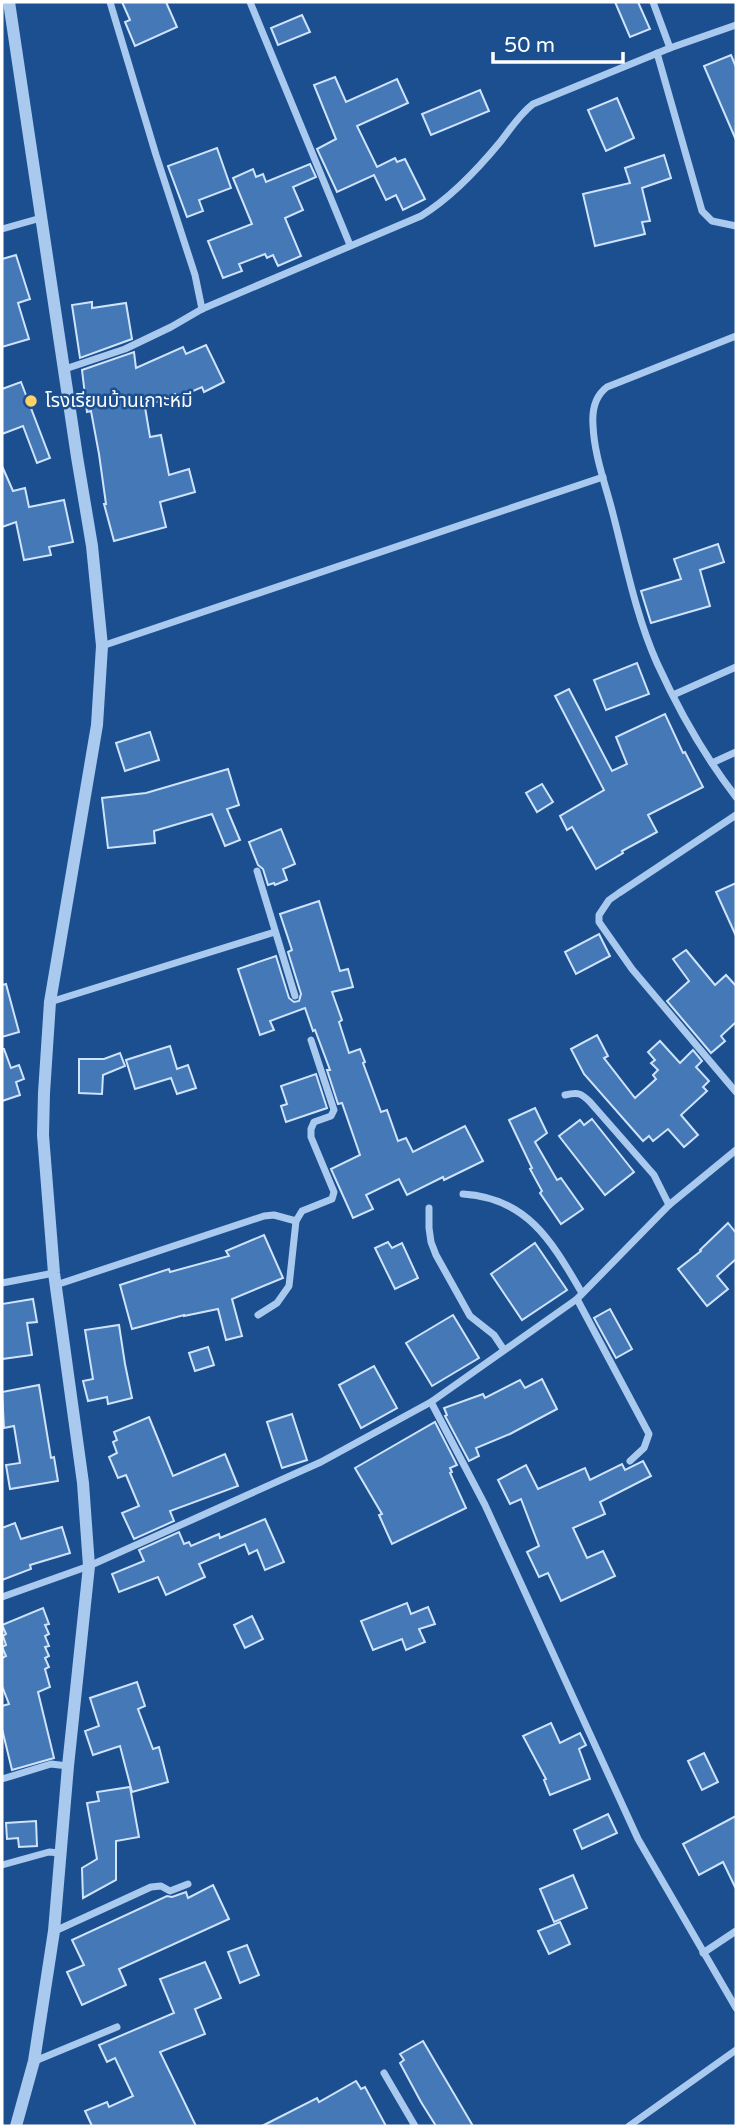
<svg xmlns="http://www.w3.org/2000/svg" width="738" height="2128" font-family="'Varela Round','Noto Sans Thai',sans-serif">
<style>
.building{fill:#4478b7;stroke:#cfe3fa;stroke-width:2}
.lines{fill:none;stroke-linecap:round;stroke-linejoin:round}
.minor{stroke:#a9c9ee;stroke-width:7}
.tertiary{stroke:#a9c9ee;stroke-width:12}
.poi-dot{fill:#ffd166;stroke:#1b4f8f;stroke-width:2.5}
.labels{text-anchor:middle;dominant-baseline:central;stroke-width:5;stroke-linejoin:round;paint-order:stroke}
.poi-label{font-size:19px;fill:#fff;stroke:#1b4f8f;text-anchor:start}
</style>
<rect width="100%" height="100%" fill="#1b4f8f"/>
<g class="building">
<path d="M122 2H166L177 27 135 46 125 22 130 20Z"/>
<path d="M615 2H638L650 29 630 37Z"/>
<path d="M302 15 310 32 278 45 271 28Z"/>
<path d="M731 55 736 67V140L704 66Z"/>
<path d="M335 77 346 102 397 79 408 103 357 126 377 167 395 158 397 162 405 159 425 199 403 210 396 195 386 200 374 175 337 192 317 149 336 139 314 85Z"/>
<path d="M480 90 489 111 431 135 422 114Z"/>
<path d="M617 98 634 138 606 151 588 110Z"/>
<path d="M217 148 231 188 199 200 203 211 187 217 168 166Z"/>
<path d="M664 155 671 178 642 188 650 221 642 222 645 234 595 246 583 194 630 183 625 168Z"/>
<path d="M310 164 316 177 293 187 303 210 285 218 301 256 278 266 273 255 267 258 265 254 239 264 242 271 223 278 208 241 252 224 233 178 253 169 256 177 263 174 266 182Z"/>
<path d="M16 255 30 299 18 303 29 339 2 347V259Z"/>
<path d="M92 302V308L126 303 132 339 80 358 72 305Z"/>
<path d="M206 345 224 382 204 392 202 387 177 398 175 394 145 407 150 437 161 435 169 475 189 469 195 492 160 502 166 527 114 541 104 504H106L99 454 91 411 87 412 82 370 134 352 136 368 183 347 186 354Z"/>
<path d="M21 382 50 458 37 463 23 426 2 434V389Z"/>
<path d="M2 466 13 491 25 488 29 507 64 500 73 542 49 547 51 555 24 560 16 522 2 527Z"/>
<path d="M718 544 724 562 700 570 710 606 651 623 641 591 681 579 674 559Z"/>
<path d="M637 663 649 694 606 710 594 680Z"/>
<path d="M569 689 612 771 627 764 616 737 665 714 683 753 685 752 703 787 648 815 657 832 622 851 623 853 596 869 572 827 567 830 560 816 604 790 555 696Z"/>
<path d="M150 732 159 760 125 771 116 743Z"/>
<path d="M228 769 239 805 227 809 240 840 225 846 212 814 154 831 155 843 108 848 102 798 146 793Z"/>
<path d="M542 784 553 802 537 812 526 793Z"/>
<path d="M281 829 295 864 283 869 287 880 275 885 274 883 268 885 263 869 258 865 249 842Z"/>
<path d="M736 883V936L716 892Z"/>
<path d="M319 901 340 971 348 969 353 987 332 992 342 1020 339 1022 349 1053 360 1049 365 1062 363 1063 381 1112 387 1110 398 1141 406 1138 413 1152 465 1126 483 1161 444 1180 443 1177 407 1195 399 1179 366 1195 373 1209 353 1218 331 1169 360 1155 342 1103 338 1104 327 1070H330L315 1030 313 1031 305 1008 270 1021 274 1030 260 1035 238 969 276 956 289 998 294 1002 299 1001 301 994 288 952 292 950 280 914Z"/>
<path d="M599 934 610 956 576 974 565 952Z"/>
<path d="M686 950 715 985 726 975 736 986V1022L721 1036 725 1041 711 1053 667 1001 689 981 673 959Z"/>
<path d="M6 984 19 1032 2 1037V985Z"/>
<path d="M597 1035 608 1056 604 1058 635 1098 656 1079 653 1075 658 1070 651 1063 655 1060 648 1052 660 1041 680 1063 693 1050 702 1061 696 1067 709 1081 703 1087 707 1091 681 1115 698 1135 684 1147 668 1129 653 1141 649 1136 643 1141 584 1074 571 1049Z"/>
<path d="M170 1046 177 1069 188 1065 196 1088 177 1094 171 1078 135 1089 126 1060Z"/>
<path d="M2 1049H4L11 1068 19 1065 24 1079 16 1082 20 1095 2 1101Z"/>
<path d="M120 1053 125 1066 103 1075 102 1094 79 1093V1059H104Z"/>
<path d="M316 1074 327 1108 286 1122 281 1106 287 1104 281 1086Z"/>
<path d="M535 1108 547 1133 535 1142 557 1180 561 1178 583 1209 561 1224 540 1193 542 1191 530 1169 532 1168 509 1120Z"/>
<path d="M592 1119 634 1172 605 1195 559 1136 580 1120 584 1125Z"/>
<path d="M728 1223 736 1233V1259L717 1276 728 1289 707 1306 678 1269 701 1251 700 1250Z"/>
<path d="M264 1235 283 1278 232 1299 242 1336 226 1340 218 1309 184 1316V1315L132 1329 120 1285 169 1269 170 1272 229 1256 226 1251Z"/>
<path d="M388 1242 392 1248 402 1243 418 1278 395 1289 375 1248Z"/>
<path d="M535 1243 567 1290 522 1320 491 1274Z"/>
<path d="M33 1299 37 1322 27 1323 32 1355 2 1359V1304Z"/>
<path d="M610 1309 632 1349 616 1358 594 1318Z"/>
<path d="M453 1315 479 1358 432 1386 406 1343Z"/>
<path d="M119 1325 125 1364 132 1398 108 1404 107 1397 88 1401 83 1381 93 1379 85 1330Z"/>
<path d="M208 1347 214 1365 195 1371 189 1353Z"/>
<path d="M374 1366 397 1408 361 1428 339 1385Z"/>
<path d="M542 1379 557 1409 510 1434 476 1448 479 1456 469 1461 445 1416 447 1415 444 1408 483 1394 485 1398 520 1380 525 1388Z"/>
<path d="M39 1385 51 1458 54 1457 58 1481 10 1489 6 1465 20 1463 14 1426 4 1428 2 1392Z"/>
<path d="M292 1414 307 1460 282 1468 267 1422Z"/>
<path d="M149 1417 173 1476 225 1454 238 1486 170 1511 174 1521 134 1539 122 1513 139 1506 126 1475 118 1478 109 1457 117 1453 113 1442 117 1440 114 1432Z"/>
<path d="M435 1422 457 1465 450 1468 452 1472 450 1473 466 1508 392 1544 379 1515 382 1514 355 1468Z"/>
<path d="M643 1461 651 1476 600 1502 605 1514 573 1528 587 1558 603 1551 615 1576 561 1601 548 1573 539 1577 527 1552 539 1546 521 1499 510 1504 498 1480 526 1465 538 1489 585 1468 590 1480 622 1464 625 1470Z"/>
<path d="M265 1519 284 1562 265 1570 257 1550 249 1554 245 1544 199 1564 205 1577 166 1595 158 1577 119 1592 112 1574 144 1561 139 1550 179 1532 184 1544 189 1542 191 1546 219 1534 220 1538Z"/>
<path d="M15 1523 21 1539 62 1527 70 1553 30 1565 31 1569 2 1580V1528Z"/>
<path d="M407 1603 411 1614 428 1607 435 1624 419 1629 425 1642 406 1650 402 1639 373 1650 361 1621Z"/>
<path d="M43 1608 49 1624 45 1625 49 1634 45 1636 49 1646 45 1647 49 1656 45 1658 49 1667 45 1669 50 1687 38 1692 54 1758 12 1770 2 1729V1706L9 1704 2 1686V1658L6 1656 2 1647 6 1645 3 1636 6 1634 2 1625Z"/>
<path d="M252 1616 263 1639 245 1648 234 1625Z"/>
<path d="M137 1682 145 1706 138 1709 153 1749 159 1747 168 1782 132 1792 120 1746 93 1755 85 1731 99 1726 90 1698Z"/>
<path d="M551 1723 560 1743 580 1733 586 1745 579 1749 590 1779 550 1795 544 1780 546 1779 523 1736Z"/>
<path d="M704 1753 718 1782 702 1790 688 1761Z"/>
<path d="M130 1787 139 1837 116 1841V1880L83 1898 82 1868 97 1859 87 1803 99 1801 97 1792Z"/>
<path d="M608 1814 617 1833 582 1849 574 1830Z"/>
<path d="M736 1816V1889L723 1862 699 1875 683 1844Z"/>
<path d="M36 1821 37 1846 19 1847 18 1838 7 1839 6 1823Z"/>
<path d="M573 1875 587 1908 554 1922 540 1889Z"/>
<path d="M213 1885 229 1919 119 1969 126 1985 82 2005 67 1972 84 1965 72 1940 167 1896 172 1897 186 1892 188 1898Z"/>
<path d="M560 1922 570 1944 549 1954 538 1931Z"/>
<path d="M247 1945 259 1975 240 1983 228 1952Z"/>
<path d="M205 1962 221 1998 195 2009 205 2034 160 2052 196 2126H92L85 2111 107 2102 109 2107 133 2096 115 2058 107 2062 99 2045 174 2013 160 1979Z"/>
<path d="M423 2041 437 2065 473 2126H436L421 2102 400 2063 404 2060 400 2054Z"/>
<path d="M356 2081 361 2089 365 2087 386 2126H262L317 2098 319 2102Z"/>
</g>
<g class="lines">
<g class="minor">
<path d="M110 2 156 155 195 275 202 309"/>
<path d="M250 2 350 245"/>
<path d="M653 2 670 48"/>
<path d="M657 53 702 211 712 221 736 226"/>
<path d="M2 229 41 218"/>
<path d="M736 336 607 387C595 396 592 411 593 425 594 455 606 486 613 514 626 564 636 616 657 663 678 709 705 757 736 797"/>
<path d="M65 369 125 349 171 327 202 309 421 216C452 197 478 169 501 141 511 128 520 114 533 104L670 48 736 25"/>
<path d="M102 646 603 477"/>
<path d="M673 695 736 667"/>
<path d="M712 763 736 752"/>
<path d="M736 815 619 893 609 900 599 915V922L632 969 736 1092"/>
<path d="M257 871 295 996"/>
<path d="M50 1002 275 932"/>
<path d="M565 1095C578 1092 581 1093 590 1102L654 1175 669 1205"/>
<path d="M463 1194C528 1198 552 1242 582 1293"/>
<path d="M429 1208V1228L431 1242 436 1255 470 1316 494 1335 504 1350"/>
<path d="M2 1283 54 1273"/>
<path d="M56 1285 264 1216 274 1215 296 1221 302 1211 332 1199 334 1192 311 1137V1129L314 1122 331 1116 334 1110 311 1040"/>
<path d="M577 1299 649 1434 644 1448 630 1461"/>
<path d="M258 1315 277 1303 289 1286 296 1221"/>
<path d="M431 1402 485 1505 638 1839 736 2008"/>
<path d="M2 1597 89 1566 321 1462 431 1402 577 1299 669 1205 736 1150"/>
<path d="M2 1779 51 1764 68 1766"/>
<path d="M2 1865 49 1852 60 1853"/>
<path d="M55 1931 151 1887 161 1886 170 1891 188 1884"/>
<path d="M703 1953 736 1931"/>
<path d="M35 2061 117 2027"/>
<path d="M384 2073 415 2126"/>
<path d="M629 2126 736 2050"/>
</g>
<path class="tertiary" d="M9 2 77 457 92 546 102 646 97 725 50 1002 44 1093 43 1135 54 1273 83 1483 89 1566 68 1766 54 1931 34 2061 16 2126"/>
</g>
<circle class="poi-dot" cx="31" cy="401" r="7"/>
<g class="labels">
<g class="poi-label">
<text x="45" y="401">โรงเรียนบ้านเกาะหมี</text>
</g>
</g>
<rect width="738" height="2128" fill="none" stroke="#ffffff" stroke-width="7"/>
<path d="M493 52v10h130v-10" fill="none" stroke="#ffffff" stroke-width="3.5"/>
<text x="504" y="52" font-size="21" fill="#ffffff" stroke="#1b4f8f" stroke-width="5" paint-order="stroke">50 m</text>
</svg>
